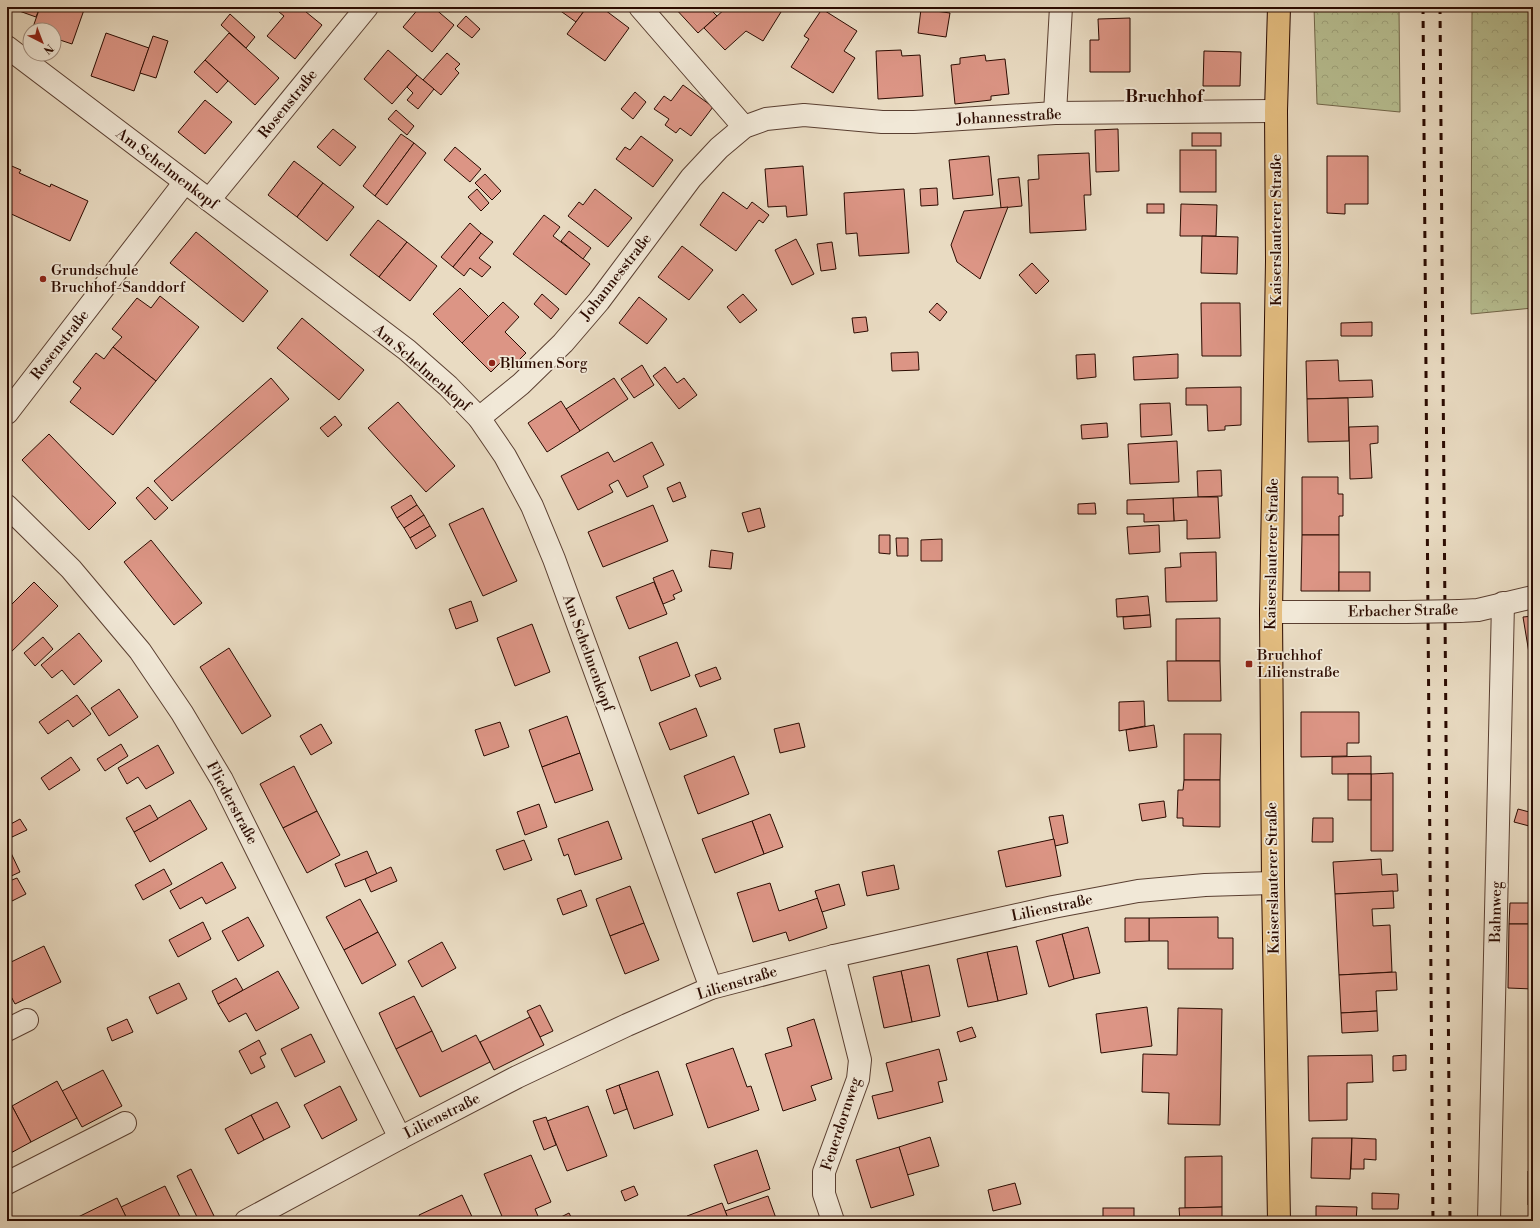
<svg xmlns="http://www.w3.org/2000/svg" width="1540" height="1228" font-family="'Libre Bodoni',serif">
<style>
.forest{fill:url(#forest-crowns);stroke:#72664a}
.building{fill:#dc9585;stroke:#2b0b01}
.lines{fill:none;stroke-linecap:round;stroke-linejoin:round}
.minor-casing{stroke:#5a3f31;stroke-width:24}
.major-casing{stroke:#2b0b01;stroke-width:24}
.minor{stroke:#f1e8d7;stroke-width:22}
.major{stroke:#e4be81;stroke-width:22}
.rail{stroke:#2b0b01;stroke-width:3;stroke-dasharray:7 7;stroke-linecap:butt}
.minor-bridge-casing{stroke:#5a3f31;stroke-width:24;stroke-linecap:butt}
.minor-bridge{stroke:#f1e8d7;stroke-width:22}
.poi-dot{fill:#8f2418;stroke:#f1e8d7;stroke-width:1.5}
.labels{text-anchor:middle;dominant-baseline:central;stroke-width:3.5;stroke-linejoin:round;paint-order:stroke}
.street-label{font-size:15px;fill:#2b0b01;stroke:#f1e8d7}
.poi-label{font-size:15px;fill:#2b0b01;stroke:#f1e8d7;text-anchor:start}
.quarter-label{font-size:17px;font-weight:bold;fill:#2b0b01;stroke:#f1e8d7}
</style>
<defs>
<pattern id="forest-crowns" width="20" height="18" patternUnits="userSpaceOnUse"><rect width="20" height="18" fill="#b8c093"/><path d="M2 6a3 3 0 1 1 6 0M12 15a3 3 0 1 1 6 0" fill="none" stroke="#9ea47d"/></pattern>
</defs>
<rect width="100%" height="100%" fill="#e9dbc2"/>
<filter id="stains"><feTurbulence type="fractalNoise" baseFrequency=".005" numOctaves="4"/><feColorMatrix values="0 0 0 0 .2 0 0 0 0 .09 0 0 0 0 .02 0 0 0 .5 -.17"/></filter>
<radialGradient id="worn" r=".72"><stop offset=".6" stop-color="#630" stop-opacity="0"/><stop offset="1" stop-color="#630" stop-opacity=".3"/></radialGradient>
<g class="forest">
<path d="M1314 7H1399L1400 112 1317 104Z"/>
<path d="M1472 7H1533V308L1471 314Z"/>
</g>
<g class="building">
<path d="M8 7H40L36 17Z"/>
<path d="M40 7H85L72 44 54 38V30H32Z"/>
<path d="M283 7H300L322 25 295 59 267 36 284 16 279 12Z"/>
<path d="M420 7H433L454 25 432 52 403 27Z"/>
<path d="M555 7H587L576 22Z"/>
<path d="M587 7H601L629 28 605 61 567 34Z"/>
<path d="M674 7H708L717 16 698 33Z"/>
<path d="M727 7H773L781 12 763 41 746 31 725 50 704 28Z"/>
<path d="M822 9 857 31 844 51 855 58 833 93 791 67 809 39 804 36Z"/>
<path d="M921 9 950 13 946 37 918 33Z"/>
<path d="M230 14 255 37 246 48 221 25Z"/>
<path d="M466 16 480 29 472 38 457 26Z"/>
<path d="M1130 18V72H1090V40H1099L1098 19Z"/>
<path d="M106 33 149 48 134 91 91 76Z"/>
<path d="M229 33 279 78 255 105 205 60Z"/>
<path d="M153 36 168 41 156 78 140 73Z"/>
<path d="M388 50 417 75 392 104 364 79Z"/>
<path d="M901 50 902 56 920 55 923 96 878 99 876 51Z"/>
<path d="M1204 51 1241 52 1240 86H1203Z"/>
<path d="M447 53 460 64 455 69 459 73 441 95 423 80Z"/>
<path d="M985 55 986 61 1005 59 1009 94 991 96V100L955 104 951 65 960 64V58Z"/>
<path d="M205 60 228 81 217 93 194 72Z"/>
<path d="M417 75 434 89 418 109 407 100 413 93 407 87Z"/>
<path d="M683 85 713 107 691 136 680 128 676 133 665 125 669 119 654 109 664 96 671 101Z"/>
<path d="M635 92 646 102 633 119 621 109Z"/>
<path d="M205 100 232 122 205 154 178 132Z"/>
<path d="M396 110 414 126 407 135 388 119Z"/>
<path d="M333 129 356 147 340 166 317 147Z"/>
<path d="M1118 129 1119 171 1096 172 1095 130Z"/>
<rect x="1192" y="133" width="29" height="13"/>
<path d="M401 134 414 143 375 196 363 186Z"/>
<path d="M641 136 673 160 653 187 616 159 625 147 630 150Z"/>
<path d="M414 143 426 153 387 205 375 196Z"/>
<path d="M455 147 481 169 470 182 444 160Z"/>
<rect x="1180" y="150" width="36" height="42"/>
<path d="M1089 153 1091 195H1084L1086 230 1030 233 1028 180 1039 179 1038 155Z"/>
<path d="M989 156 993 195 953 199 949 160Z"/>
<path d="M1327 156H1368V204H1345V214L1327 213Z"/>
<path d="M294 161 323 183 297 217 268 195Z"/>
<path d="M7 164 21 170 19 173 50 187 51 184 88 201 70 241 7 212Z"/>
<path d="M803 166 807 215 787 217 786 206 768 207 765 169Z"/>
<path d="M485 174 501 191 492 200 475 183Z"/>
<path d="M1019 177 1022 206 1001 208 998 179Z"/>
<path d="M323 183 354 207 327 241 297 217Z"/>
<path d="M937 188 938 205 921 206 920 189Z"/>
<path d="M477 189 489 203 481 211 468 197Z"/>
<path d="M595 189 632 218 608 247 568 216 579 202 583 205Z"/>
<path d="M904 189 909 253 859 256 857 233 846 234 844 193Z"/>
<path d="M723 192 747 209 752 202 769 215 763 223 759 220 736 251 700 225Z"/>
<rect x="1147" y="204" width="17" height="9"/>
<path d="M1181 204 1217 205 1216 236H1180Z"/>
<path d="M1008 207 980 279 957 262 951 245 964 211Z"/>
<path d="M544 215 560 227 553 236 590 264 566 295 513 254Z"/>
<path d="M378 220 407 242 379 277 350 255Z"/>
<path d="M470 223 481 233 453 267 441 257Z"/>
<path d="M569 231 591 248 583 259 561 241Z"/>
<path d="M196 232 268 291 243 322 170 263Z"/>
<path d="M481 233 493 242 479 258 491 267 482 277 470 268 464 276 453 267Z"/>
<path d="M1202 236 1238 237 1237 274 1201 273Z"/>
<path d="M796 239 814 274 792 285 775 250Z"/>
<path d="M407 242 437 266 410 301 379 277Z"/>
<path d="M832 242 836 269 821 271 817 244Z"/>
<path d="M682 246 713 270 689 300 658 277Z"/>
<path d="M1032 263 1049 281 1036 294 1019 275Z"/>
<path d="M460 288 489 317 462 343 433 314Z"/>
<path d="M542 294 559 309 551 319 534 304Z"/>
<path d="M743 294 757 310 740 323 727 307Z"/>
<path d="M160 296 199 327 156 381 113 347 122 337 112 329 137 298 151 308Z"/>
<path d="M639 297 667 319 647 344 619 323Z"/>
<path d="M503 302 519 317 505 332 526 353 509 370 501 362 491 372 462 343Z"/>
<path d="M937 303 947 312 940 321 929 312Z"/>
<path d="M1201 303H1240L1241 356H1202Z"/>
<path d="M866 317 868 331 854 333 852 318Z"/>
<path d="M302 318 364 370 339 400 277 348Z"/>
<path d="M1372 322V336H1341V323Z"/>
<path d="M113 347 156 381 113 435 70 402 81 388 73 382 96 353 104 359Z"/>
<path d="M918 352 919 370 892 371 891 353Z"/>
<path d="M1095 354 1096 377 1077 379 1076 355Z"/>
<path d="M1178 354V378L1134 380 1133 357Z"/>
<path d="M1338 360 1339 381 1372 380 1373 397 1307 399 1306 361Z"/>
<path d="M642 365 654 385 634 398 621 379Z"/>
<path d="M665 367 677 383 684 378 697 395 679 409 653 376Z"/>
<path d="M271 378 289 399 172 501 154 481Z"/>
<path d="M614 378 628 399 580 431 566 409Z"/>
<path d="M1241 387V425L1225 426V430L1208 431 1207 405H1186V388Z"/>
<path d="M1348 398 1349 441 1308 442 1307 399Z"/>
<path d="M561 401 580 431 547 452 528 423Z"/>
<path d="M398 402 455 466 426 492 368 428Z"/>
<path d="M1170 403 1172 435 1141 437 1140 404Z"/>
<path d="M335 416 342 425 328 437 320 428Z"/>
<path d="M1107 423 1108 437 1082 439 1081 425Z"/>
<path d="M1378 426V443L1370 444 1372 478 1350 479 1349 427Z"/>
<path d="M49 434 116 503 89 530 22 460Z"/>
<path d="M1177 441 1179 482 1130 484 1128 444Z"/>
<path d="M652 442 664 465 643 476 648 487 627 497 618 480 609 485 613 492 578 510 561 476 608 452 614 462Z"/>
<path d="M1221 470 1222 496 1198 497 1197 471Z"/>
<path d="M1302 477H1338V494H1343V516H1339V535H1302Z"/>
<path d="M680 482 686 497 673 502 667 488Z"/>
<path d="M148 487 168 508 155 520 136 498Z"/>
<path d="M411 495 417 505 397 518 391 507Z"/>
<path d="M1198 497H1218L1220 538 1187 539V520L1174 521 1173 498Z"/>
<path d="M1173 498 1174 521 1144 522V514H1127V500Z"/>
<path d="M1095 503 1096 514H1078V504Z"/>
<path d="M417 505 424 515 404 528 397 518Z"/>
<path d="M653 505 668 541 603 567 588 532Z"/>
<path d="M483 508 517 581 483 596 449 524Z"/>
<path d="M760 508 765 527 748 532 742 513Z"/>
<path d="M424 515 430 526 410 538 404 528Z"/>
<path d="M1159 525 1160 552 1129 554 1127 527Z"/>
<path d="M430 526 436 536 416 549 410 538Z"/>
<path d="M879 535H890V554L879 553Z"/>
<path d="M1302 535H1339V591H1301Z"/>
<path d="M896 538H908V556H897Z"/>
<path d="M942 539V561H921V540Z"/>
<path d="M151 540 202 603 174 625 124 562Z"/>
<path d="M711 550 733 553 731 569 709 567Z"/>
<path d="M1216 552 1217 601 1166 602 1165 568 1181 567 1180 553Z"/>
<path d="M673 570 682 591 673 595 675 599 663 604 653 578Z"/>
<rect x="1339" y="572" width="31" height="19"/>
<path d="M34 582 58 606 7 656V609Z"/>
<path d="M654 582 667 614 629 629 616 597Z"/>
<path d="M1148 596 1150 615 1117 617 1116 599Z"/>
<path d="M471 601 478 621 456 629 449 609Z"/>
<path d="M1150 615 1151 627 1124 629 1123 617Z"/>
<path d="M1533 616V671H1532L1523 617Z"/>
<path d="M1220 618V661H1176V619Z"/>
<path d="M532 624 550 672 515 686 497 638Z"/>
<path d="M79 633 102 661 74 685 62 670 52 678 41 665Z"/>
<path d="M43 637 53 649 35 666 24 653Z"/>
<path d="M677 642 690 676 651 691 639 657Z"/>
<path d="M229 648 271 716 242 734 200 667Z"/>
<path d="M1167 661H1220L1221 701H1168Z"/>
<path d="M716 667 721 679 700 687 695 675Z"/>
<path d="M119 689 138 717 109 736 91 708Z"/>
<path d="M77 695 91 714 73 727 68 720 48 734 39 722Z"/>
<path d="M1144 701 1145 726 1119 731V702Z"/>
<path d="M696 708 707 736 670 750 659 723Z"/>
<path d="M1301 712H1359V743H1347V756L1301 757Z"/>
<path d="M567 716 580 753 542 767 529 730Z"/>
<path d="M500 722 509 747 484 756 475 730Z"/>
<path d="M799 723 805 747 780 753 774 729Z"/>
<path d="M321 724 332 743 311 755 300 736Z"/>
<path d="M1154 725 1157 747 1129 751 1126 730Z"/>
<path d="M1184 734H1221L1220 780H1184Z"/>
<path d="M121 744 128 756 105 771 97 759Z"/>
<path d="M158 745 174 773 146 789 138 777 127 784 118 768Z"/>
<path d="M580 753 593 790 555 803 542 767Z"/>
<path d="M734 756 749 794 698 814 684 776Z"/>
<path d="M1371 756V774H1332V757Z"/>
<path d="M71 757 80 770 49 790 41 778Z"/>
<path d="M294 766 317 811 283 828 260 784Z"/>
<path d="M1393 773V851H1371V774Z"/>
<rect x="1348" y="774" width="23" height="26"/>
<path d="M1184 780H1220V827L1183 826V818H1177L1178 790H1183Z"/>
<path d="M190 800 207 829 150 862 134 832Z"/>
<path d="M1164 801 1166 817 1142 821 1139 804Z"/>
<path d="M539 804 547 827 525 835 517 812Z"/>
<path d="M150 805 158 819 134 832 126 818Z"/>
<path d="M1518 809 1533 813V827L1514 822Z"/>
<path d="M317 811 340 855 307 873 283 828Z"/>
<path d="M770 814 783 847 764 854 752 821Z"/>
<path d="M1063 815 1068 843 1055 846 1049 817Z"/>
<path d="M1313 818H1333V842H1312Z"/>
<path d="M20 819 27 830 12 837 7 826Z"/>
<path d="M608 821 622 859 575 875 568 854 564 856 558 839Z"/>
<path d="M752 821 764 854 715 873 702 839Z"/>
<path d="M1531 826 1533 827V889H1530Z"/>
<path d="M1054 839 1061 876 1006 887 998 851Z"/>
<path d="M524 840 532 860 504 870 496 850Z"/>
<path d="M367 851 377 874 345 887 335 864Z"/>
<path d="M11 853 20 872 7 878V855Z"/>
<path d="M1381 859 1382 875 1397 874 1398 891 1335 894 1333 862Z"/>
<path d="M222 862 236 888 206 904 202 897 180 909 170 891Z"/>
<path d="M894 865 899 889 867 896 862 872Z"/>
<path d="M391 867 397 881 371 892 365 879Z"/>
<path d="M164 869 172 884 143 900 135 885Z"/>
<path d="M17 878 26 894 10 902 7 897V882Z"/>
<path d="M770 883 779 911 818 898 827 928 789 941 786 932 753 942 737 893Z"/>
<path d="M839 884 845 905 822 912 815 891Z"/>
<path d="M630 886 644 923 610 936 596 899Z"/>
<path d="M581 890 587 906 563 915 557 899Z"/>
<path d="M1393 891 1394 908 1372 909 1373 926 1390 925 1392 972 1339 975 1335 894Z"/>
<path d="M360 899 378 932 344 950 326 917Z"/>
<path d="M1510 903H1533V924H1509Z"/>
<path d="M248 917 264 946 238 961 222 931Z"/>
<path d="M1218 917V938H1233V969H1168V941H1149V918Z"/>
<path d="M1125 918H1149V941L1125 942Z"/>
<path d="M203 922 211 939 178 957 169 940Z"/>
<path d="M644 923 659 960 625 974 610 936Z"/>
<path d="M1509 924H1533V989L1508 988Z"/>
<path d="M1088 927 1100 973 1074 979 1062 934Z"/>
<path d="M378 932 396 965 362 984 344 950Z"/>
<path d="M1062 934 1074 979 1049 987 1036 941Z"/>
<path d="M442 942 456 968 422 987 408 961Z"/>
<path d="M44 946 61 982 15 1004 7 989V964Z"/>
<path d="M1017 946 1027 994 998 1001 987 952Z"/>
<path d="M987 952 998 1001 968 1007 957 959Z"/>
<path d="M929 965 940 1016 912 1022 901 971Z"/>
<path d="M278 971 299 1008 256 1031 246 1013 229 1022 218 1004Z"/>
<path d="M901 971 912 1022 884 1028 873 977Z"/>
<path d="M1396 972 1397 990 1376 991 1377 1011 1341 1013 1339 975Z"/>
<path d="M236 978 243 990 218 1004 212 991Z"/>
<path d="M179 983 187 999 157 1014 149 997Z"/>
<path d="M7 989 12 999 7 1002Z"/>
<path d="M414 996 432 1031 396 1049 379 1013Z"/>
<path d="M540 1005 553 1031 540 1037 527 1011Z"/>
<path d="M1147 1007 1152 1046 1101 1053 1096 1014Z"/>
<path d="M1178 1008 1222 1009 1220 1125 1168 1124 1169 1093 1142 1092 1143 1054 1177 1055Z"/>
<path d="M1377 1011 1378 1031 1342 1033 1341 1013Z"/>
<path d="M530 1017 544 1045 494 1070 480 1042Z"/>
<path d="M127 1019 133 1032 112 1041 107 1028Z"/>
<path d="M814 1019 832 1079 811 1086 816 1100 783 1111 765 1054 792 1046 787 1028Z"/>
<path d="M972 1027 976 1037 960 1042 957 1032Z"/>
<path d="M432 1031 442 1052 476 1035 490 1062 420 1097 396 1049Z"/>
<path d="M311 1034 325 1062 295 1077 281 1049Z"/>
<path d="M259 1040 266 1054 260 1057 265 1067 251 1074 239 1051Z"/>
<path d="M733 1048 747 1087 751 1086 759 1110 708 1128 686 1064Z"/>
<path d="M939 1049 947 1080 938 1082 943 1102 878 1119 872 1096 893 1091 886 1063Z"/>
<path d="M1372 1055 1373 1082 1347 1083V1120L1309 1121 1308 1056Z"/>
<path d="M1406 1055V1070L1393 1071V1056Z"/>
<path d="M103 1070 122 1106 82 1127 62 1091Z"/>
<path d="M658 1071 673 1115 634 1129 619 1085Z"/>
<path d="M57 1081 77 1118 31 1142 12 1106Z"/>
<path d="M619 1085 627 1109 614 1114 606 1090Z"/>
<path d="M340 1086 357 1120 322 1139 304 1105Z"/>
<rect x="1530" y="1097" width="3" height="29"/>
<path d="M277 1102 290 1127 264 1140 251 1115Z"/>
<path d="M12 1106 31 1142 7 1155V1108Z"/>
<path d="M588 1106 607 1156 567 1171 547 1121Z"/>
<path d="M251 1115 264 1140 238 1154 225 1129Z"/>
<path d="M546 1117 556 1145 544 1150 533 1121Z"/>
<path d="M930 1137 939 1166 907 1175 899 1147Z"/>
<path d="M1312 1138H1352L1350 1179 1311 1178Z"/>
<path d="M1352 1138 1376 1139V1160L1364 1159V1169H1351Z"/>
<path d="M899 1147 914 1195 871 1208 856 1160Z"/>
<path d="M757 1150 770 1189 728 1204 714 1165Z"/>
<path d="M531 1155 551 1202 535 1209 540 1221H504L484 1174Z"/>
<path d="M1222 1156V1207L1185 1208V1157Z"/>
<path d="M191 1169 215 1218 209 1221H199L177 1176Z"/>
<path d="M1528 1171H1533V1204L1528 1205Z"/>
<path d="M1015 1183 1021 1204 993 1211 988 1190Z"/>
<path d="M165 1186 182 1221H128L121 1207Z"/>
<path d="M634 1186 638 1195 625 1201 621 1191Z"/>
<path d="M1372 1193 1399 1194 1398 1209H1372Z"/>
<path d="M462 1195 474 1221H421L419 1215Z"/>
<path d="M768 1196 777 1221H729L725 1211Z"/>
<path d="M117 1198 128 1221H75L74 1219Z"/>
<path d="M722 1203 729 1221H689L687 1216Z"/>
<path d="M1316 1206 1357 1207 1356 1221H1316Z"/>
<path d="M1222 1207V1221H1180L1179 1208Z"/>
<rect x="1103" y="1208" width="31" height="13"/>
<path d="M569 1213 573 1221H558L557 1219Z"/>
</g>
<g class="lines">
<defs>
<g id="minor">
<path d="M640 7 744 127"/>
<path d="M7 47 407 350 448 386 479 418 505 456 532 506 554 559 711 988"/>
<path d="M1055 113 1061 7"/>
<path d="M209 200 367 7"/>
<path d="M7 413 185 182"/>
<path d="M479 418 521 384 563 343 599 301 691 178 719 148 744 127 766 119 804 115 882 122H914L1055 113 1276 111"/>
<path d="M7 506 71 569 140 651 182 713 222 780 400 1138"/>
<path d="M1460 611 1478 610 1533 597"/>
<path d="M1271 612H1406"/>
<path d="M7 1030 27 1020"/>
<path d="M7 1183 125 1123"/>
<path d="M246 1221 400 1138 517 1077 627 1025 711 988 834 956 1053 907 1138 891 1205 885 1273 883"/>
<path d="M833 1221 824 1194V1172L858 1079 860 1060 834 956"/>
<path d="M1489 1221 1503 603"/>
</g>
<path id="major" d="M1279 7 1276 111 1277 261 1271 612 1273 883 1279 1221"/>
</defs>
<use href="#minor" class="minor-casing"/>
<use href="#major" class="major-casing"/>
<use href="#minor" class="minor"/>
<use href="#major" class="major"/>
<g class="rail">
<path d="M1423 7 1433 1221"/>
<path d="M1440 7 1450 1221"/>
</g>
<defs>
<path id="minor-bridge" d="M1406 612 1460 611"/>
</defs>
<use href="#minor-bridge" class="minor-bridge-casing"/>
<use href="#minor-bridge" class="minor-bridge"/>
</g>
<g class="poi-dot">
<circle cx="43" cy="279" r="4"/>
<circle cx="492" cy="363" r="4"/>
<rect x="1245" y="660" width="8" height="8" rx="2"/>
</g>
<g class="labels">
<g class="street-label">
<text transform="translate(288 104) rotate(-51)">Rosenstraße</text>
<text transform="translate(1009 117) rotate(-3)">Johannesstraße</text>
<text transform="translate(167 169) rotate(37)">Am Schelmenkopf</text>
<text transform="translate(1276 230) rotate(-90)">Kaiserslauterer Straße</text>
<text transform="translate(616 277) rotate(-52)">Johannesstraße</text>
<text transform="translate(60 345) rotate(-52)">Rosenstraße</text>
<text transform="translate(422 368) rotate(41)">Am Schelmenkopf</text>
<text transform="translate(1272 554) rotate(-89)">Kaiserslauterer Straße</text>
<text transform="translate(1403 611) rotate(-1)">Erbacher Straße</text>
<text transform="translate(588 653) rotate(70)">Am Schelmenkopf</text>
<text transform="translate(232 803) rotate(62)">Fliederstraße</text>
<text transform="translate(1273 878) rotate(-91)">Kaiserslauterer Straße</text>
<text transform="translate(1052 908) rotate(-12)">Lilienstraße</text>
<text transform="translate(1496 912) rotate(-89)">Bahnweg</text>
<text transform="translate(737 983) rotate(-17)">Lilienstraße</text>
<text transform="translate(442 1116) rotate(-27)">Lilienstraße</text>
<text transform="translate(841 1124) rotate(-72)">Feuerdornweg</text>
</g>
<g class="poi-label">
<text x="51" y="270">Grundschule<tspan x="51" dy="17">Bruchhof-Sanddorf</tspan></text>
<text x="500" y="363">Blumen Sorg</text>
<text x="1257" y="655">Bruchhof<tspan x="1257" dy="17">Lilienstraße</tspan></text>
</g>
<g class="quarter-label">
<text x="1164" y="97">Bruchhof</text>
</g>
</g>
<rect width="1540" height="1228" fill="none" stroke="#e9dbc2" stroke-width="24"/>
<rect x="8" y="8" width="1524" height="1212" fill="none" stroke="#2b0b01" stroke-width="2"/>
<rect x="12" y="12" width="1516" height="1204" fill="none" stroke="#2b0b01"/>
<g transform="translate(42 42) rotate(138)"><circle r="19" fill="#f1e8d7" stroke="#a29081"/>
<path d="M0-3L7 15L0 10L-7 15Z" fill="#8f2418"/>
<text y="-6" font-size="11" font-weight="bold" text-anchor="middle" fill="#2b0b01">N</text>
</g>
<rect width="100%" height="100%" filter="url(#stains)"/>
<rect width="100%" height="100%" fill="url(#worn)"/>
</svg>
